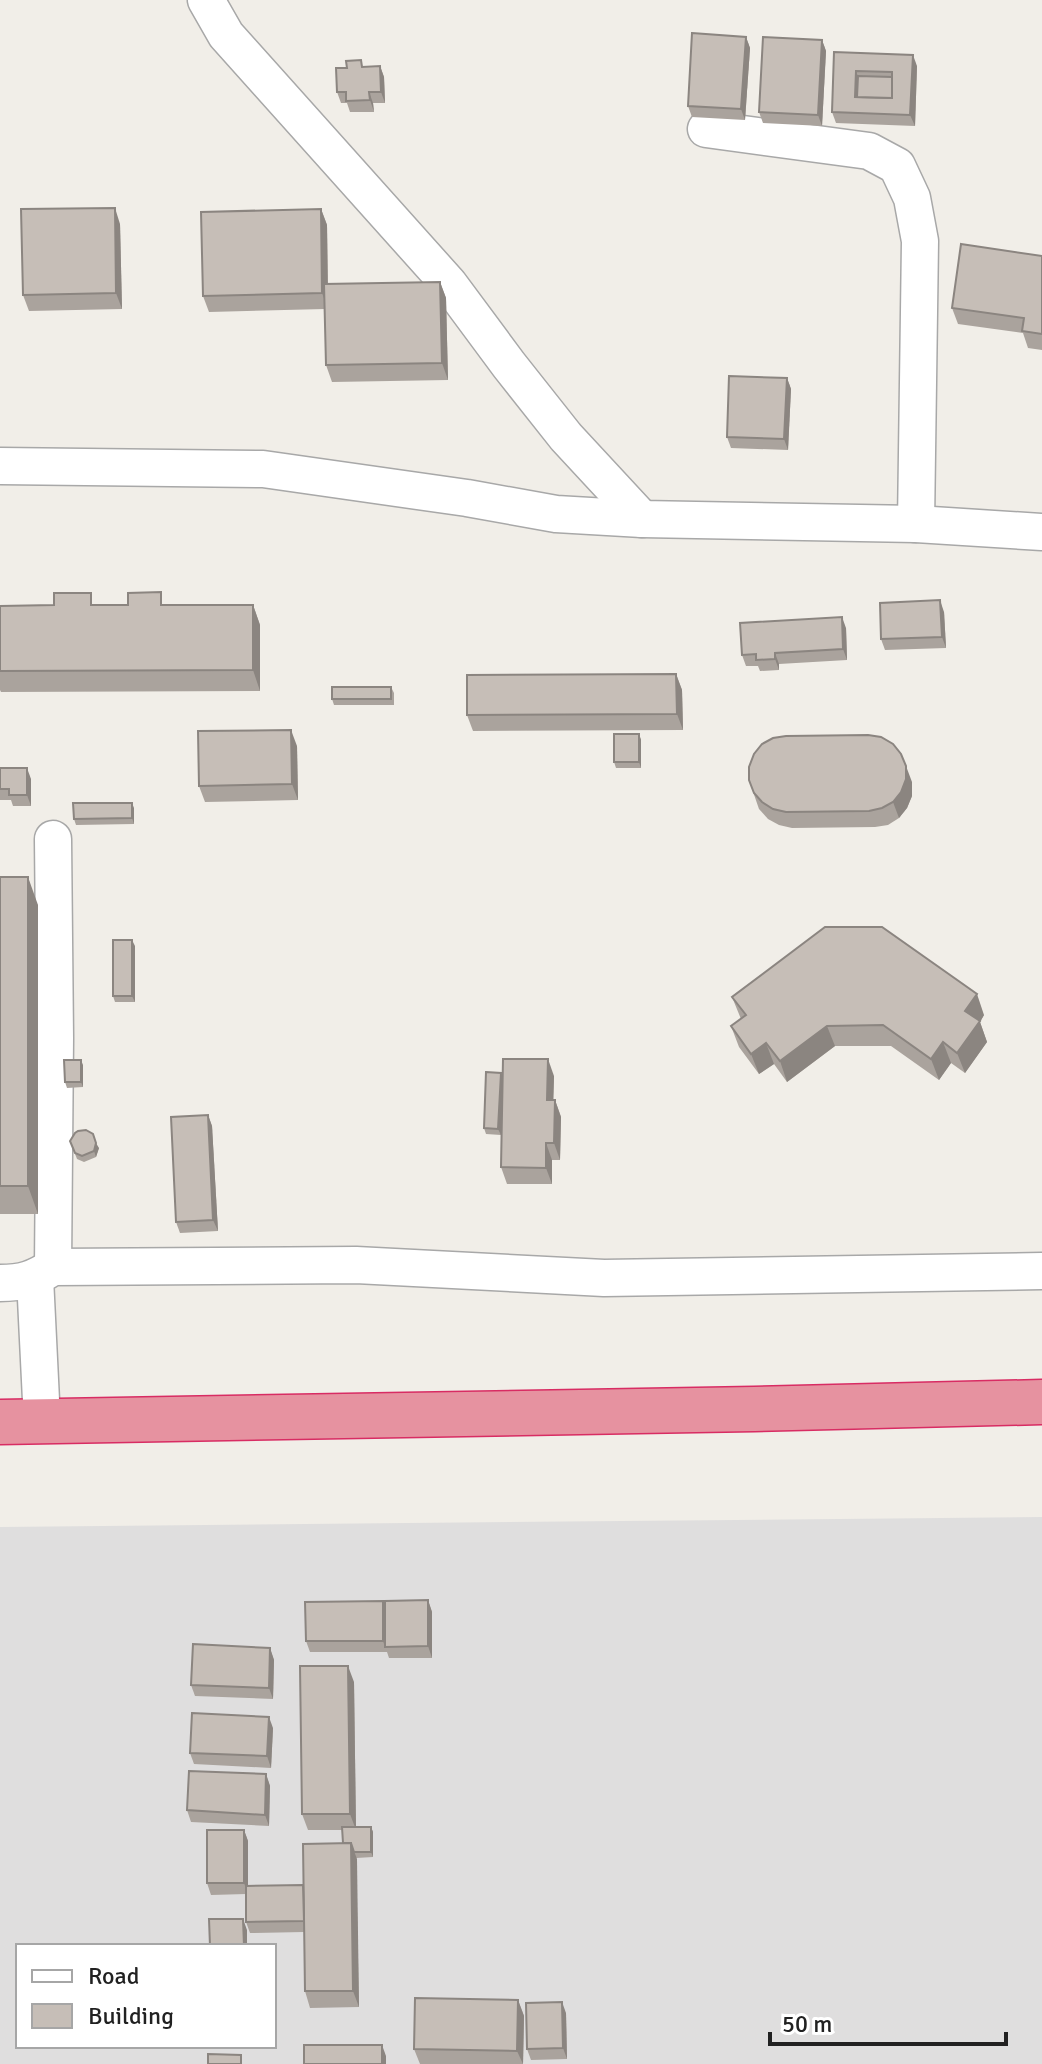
<svg xmlns="http://www.w3.org/2000/svg" width="1042" height="2064" font-family="Signika,sans-serif">
<style>
.residential{fill:#dfdede;fill-rule:evenodd}
.lines{fill:none;stroke-linecap:round;stroke-linejoin:round}
.minor-casing{stroke:#a8a8a8;stroke-width:39}
.highway-casing{stroke:#d82c63;stroke-width:47}
.minor{stroke:#fff;stroke-width:36}
.highway{stroke:#e692a0;stroke-width:44}
.wall{fill:#aaa39d}
.shaded-wall{fill:#8b8580}
.building{fill:#c6beb7;stroke:#8b8580;stroke-width:2;fill-rule:evenodd}
</style>
<rect width="100%" height="100%" fill="#f1eee8"/>
<path class="residential" d="M1042 1517V2064H0V1527ZM18 1946H274V2046H18Z"/>
<g class="lines">
<defs>
<g id="minor">
<path d="M206 0 226 35 449 284 509 365 566 437 642 519"/>
<path d="M706 129 869 151 897 166 912 198 920 241 916 524"/>
<path d="M0 466 263 469 467 498 556 514 642 519 916 524 1042 532"/>
<path d="M53 1267 55 1038 53 839"/>
<path d="M35 1278 42 1421"/>
<path d="M0 1283C23 1283 34 1279 53 1267L356 1265 604 1278 1042 1271"/>
</g>
<path id="highway" d="M0 1422 754 1409 1042 1402"/>
</defs>
<use href="#minor" class="minor-casing"/>
<use href="#highway" class="highway-casing"/>
<use href="#minor" class="minor"/>
<use href="#highway" class="highway"/>
</g>
<g class="wall">
<path d="M746 37 750 48 745 120 692 117 688 106Z"/>
<path d="M822 40 826 51 822 126 763 123 759 112Z"/>
<path d="M834 52 917 66 915 126 836 123 832 112Z"/>
<path d="M380 66 384 77 385 103H373L374 112H350L347 103H341L337 92 364 67Z"/>
<path d="M321 209 327 225 328 284 440 282 446 298 448 380 332 382 326 365 325 309 209 312 203 296Z"/>
<path d="M120 224 122 309 29 311 23 295Z"/>
<path d="M1042 256V350L1028 348 1023 333 958 324 952 308Z"/>
<path d="M787 378 791 389 788 450 731 448 727 437Z"/>
<path d="M253 605 260 625V691L1 692 0 690V606Z"/>
<path d="M944 612 946 648 885 650 881 639Z"/>
<path d="M846 628 847 660 779 664V670L760 671 758 666H746L742 655Z"/>
<path d="M676 674 682 690 683 730 473 731 467 715Z"/>
<path d="M391 687 394 693V705H334L332 699Z"/>
<path d="M639 734 641 740V768H616L614 762Z"/>
<path d="M297 746 298 800 205 802 199 786Z"/>
<path d="M0 768 31 779V806H13L11 800H0Z"/>
<path d="M749 780 912 782V796L907 808 899 818 888 825 875 827 792 828 779 825 768 819 759 809Z"/>
<path d="M134 808V824L76 825 74 819Z"/>
<path d="M0 877 38 905V1214H0Z"/>
<path d="M135 946V1002H115L113 996Z"/>
<path d="M732 997 984 1015 980 1022 987 1042 965 1073 951 1063 939 1080 891 1046H835L787 1082 774 1064 759 1074 739 1047 731 1026 741 1019Z"/>
<path d="M83 1065V1087L67 1088 65 1082Z"/>
<path d="M501 1073 503 1079 501 1135 486 1134 484 1128Z"/>
<path d="M554 1076 553 1100H555L561 1117 560 1160H552V1184H507L501 1167Z"/>
<path d="M208 1115 212 1126 218 1231 180 1233 176 1222Z"/>
<path d="M70 1141 99 1148 96 1157 84 1162 77 1159Z"/>
<path d="M428 1600 432 1612V1658H389L387 1652H310L306 1641 385 1607Z"/>
<path d="M270 1648 274 1660 273 1699 195 1696 191 1685Z"/>
<path d="M354 1682 356 1827H371L373 1832V1857L356 1858 359 2007 310 2008 305 1991 304 1932 250 1933 246 1922V1894L211 1895 207 1883 244 1830 248 1841V1886L303 1885 343 1843 342 1830H308L302 1814Z"/>
<path d="M273 1728 271 1768 194 1764 190 1753Z"/>
<path d="M266 1774 270 1786 269 1826 191 1822 187 1810Z"/>
<path d="M518 2000 524 2016 523 2064H420L414 2049Z"/>
<path d="M566 2013 567 2059 531 2060 527 2049Z"/>
</g>
<g class="shaded-wall">
<path d="M746 37 750 48 745 120 741 109Z"/>
<path d="M822 40 826 51 822 126 818 115Z"/>
<path d="M913 55 917 66 915 126 910 115Z"/>
<path d="M380 66 384 77 385 103 381 92Z"/>
<path d="M856 71 860 82 859 103 855 97Z"/>
<path d="M369 92 373 103 374 112 370 100Z"/>
<path d="M115 208 120 224 122 309 116 293Z"/>
<path d="M321 209 327 225 328 309 322 293Z"/>
<path d="M440 282 446 298 448 380 442 363Z"/>
<path d="M787 378 791 389 788 450 784 439Z"/>
<path d="M940 600 944 612 946 648 942 637Z"/>
<path d="M253 605 260 625V691L253 670Z"/>
<path d="M842 617 846 628 847 660 843 649Z"/>
<path d="M775 653 779 664V670L775 659Z"/>
<path d="M676 674 682 690 683 730 677 714Z"/>
<path d="M291 730 297 746 298 800 292 784Z"/>
<path d="M639 734 641 740V768L639 762Z"/>
<path d="M906 766 912 782V796L907 808 899 818 893 802Z"/>
<path d="M27 768 31 779V806L27 795Z"/>
<path d="M132 803 134 808V824L132 818Z"/>
<path d="M28 877 38 905V1214L28 1186Z"/>
<path d="M132 940 135 946V1002L132 996Z"/>
<path d="M977 994 984 1015 980 1022 987 1042 965 1073 957 1053 965 1011Z"/>
<path d="M827 1026 835 1046 787 1082 780 1061Z"/>
<path d="M943 1042 951 1063 939 1080 931 1059Z"/>
<path d="M766 1043 774 1064 759 1074 751 1054Z"/>
<path d="M548 1059 554 1076 553 1116 547 1100Z"/>
<path d="M81 1060 83 1065V1087L81 1082Z"/>
<path d="M501 1073 503 1079 501 1135 498 1129Z"/>
<path d="M555 1100 561 1117 560 1160 554 1143Z"/>
<path d="M208 1115 212 1126 218 1231 213 1220Z"/>
<path d="M96 1143 99 1148 96 1157 94 1151Z"/>
<path d="M546 1143 552 1160V1184L546 1168Z"/>
<path d="M428 1600 432 1612V1658L428 1646Z"/>
<path d="M383 1601 387 1612 385 1647 383 1641Z"/>
<path d="M270 1648 274 1660 273 1699 269 1688Z"/>
<path d="M348 1666 354 1682 356 1830 350 1814Z"/>
<path d="M269 1717 273 1728 271 1768 267 1756Z"/>
<path d="M266 1774 270 1786 269 1826 265 1815Z"/>
<path d="M371 1827 373 1832V1857L371 1852Z"/>
<path d="M244 1830 248 1841V1894L244 1883Z"/>
<path d="M351 1843 357 1859 359 2007 353 1991Z"/>
<path d="M243 1919 247 1930V1946H244Z"/>
<path d="M518 2000 524 2016 523 2064 517 2051Z"/>
<path d="M562 2002 566 2013 567 2059 563 2048Z"/>
<path d="M382 2045 386 2056V2064H382Z"/>
</g>
<g class="building">
<path d="M692 33 746 37 741 109 688 106Z"/>
<path d="M763 37 822 40 818 115 759 112Z"/>
<path d="M834 52 913 55 910 115 832 112ZM856 71 892 72V98L855 97Z"/>
<path d="M361 60 362 67 380 66 381 92H369L370 100 346 101V92H337L336 68H347L346 61Z"/>
<path d="M858 76 892 77V98L857 97Z"/>
<path d="M115 208 116 293 23 295 21 209Z"/>
<path d="M321 209 322 293 203 296 201 212Z"/>
<path d="M961 244 1042 256V334L1022 331 1024 318 952 308Z"/>
<path d="M440 282 442 363 326 365 324 284Z"/>
<path d="M729 376 787 378 784 439 727 437Z"/>
<path d="M161 592V605H253V670L0 671V606L54 605V593H91V605H128V593Z"/>
<path d="M940 600 942 637 881 639 880 603Z"/>
<path d="M842 617 843 649 775 653V659L756 660V654L742 655 740 623Z"/>
<path d="M676 674 677 714 467 715V675Z"/>
<rect x="332" y="687" width="59" height="12"/>
<path d="M291 730 292 784 199 786 198 731Z"/>
<rect x="614" y="734" width="25" height="28"/>
<path d="M868 735 881 737 893 744 901 754 906 766V779L901 792 893 802 882 808 869 811 786 812 773 809 762 802 754 793 749 780V767L754 754 762 744 773 738 786 736Z"/>
<path d="M0 768H27V795H9V789H0Z"/>
<path d="M73 803H132V818L74 819Z"/>
<rect x="0" y="877" width="28" height="309"/>
<path d="M825 927H882L977 994 965 1011 980 1021 957 1053 943 1042 931 1059 883 1025 827 1026 780 1061 766 1043 751 1054 731 1026 746 1015 732 997Z"/>
<rect x="113" y="940" width="19" height="56"/>
<path d="M503 1059H548L547 1100H555L554 1143H546V1168L501 1167Z"/>
<path d="M64 1060H81V1082H65Z"/>
<path d="M486 1072 501 1073 498 1129 484 1128Z"/>
<path d="M208 1115 213 1220 176 1222 171 1117Z"/>
<path d="M86 1130 93 1134 96 1143 94 1151 82 1156 75 1153 70 1141 75 1133 78 1131Z"/>
<path d="M428 1600V1646L385 1647V1601Z"/>
<path d="M383 1601V1641H306L305 1602Z"/>
<path d="M193 1644 270 1648 269 1688 191 1685Z"/>
<path d="M300 1666H348L350 1814H302Z"/>
<path d="M192 1713 269 1717 267 1756 190 1753Z"/>
<path d="M189 1771 266 1774 265 1815 187 1810Z"/>
<path d="M342 1827H371V1852H354L351 1843H343Z"/>
<rect x="207" y="1830" width="37" height="53"/>
<path d="M351 1843 353 1991H305L303 1844Z"/>
<path d="M303 1885 304 1921 246 1922V1886Z"/>
<path d="M209 1919H243L244 1946H210Z"/>
<path d="M415 1998 518 2000 517 2051 414 2049Z"/>
<path d="M562 2002 563 2048 527 2049 526 2003Z"/>
<rect x="304" y="2045" width="78" height="19"/>
<path d="M208 2054 241 2055V2064H208Z"/>
</g>
<rect x="16" y="1944" width="260" height="104" fill="#ffffff" stroke="#a6a6a6" stroke-width="2"/>
<rect x="32" y="1970" width="40" height="12" fill="#ffffff" stroke="#a6a6a6" stroke-width="2"/>
<text x="88" y="1984" font-size="24" fill="#212121">Road</text>
<rect x="32" y="2004" width="40" height="24" fill="#c6beb7" stroke="#a6a6a6" stroke-width="2"/>
<text x="88" y="2024" font-size="24" fill="#212121">Building</text>
<path d="M770 2032v12h236v-12" fill="none" stroke="#212121" stroke-width="4"/>
<text x="782" y="2032" font-size="24" fill="#212121" stroke="#ffffff" stroke-width="6" paint-order="stroke">50 m</text>
</svg>
